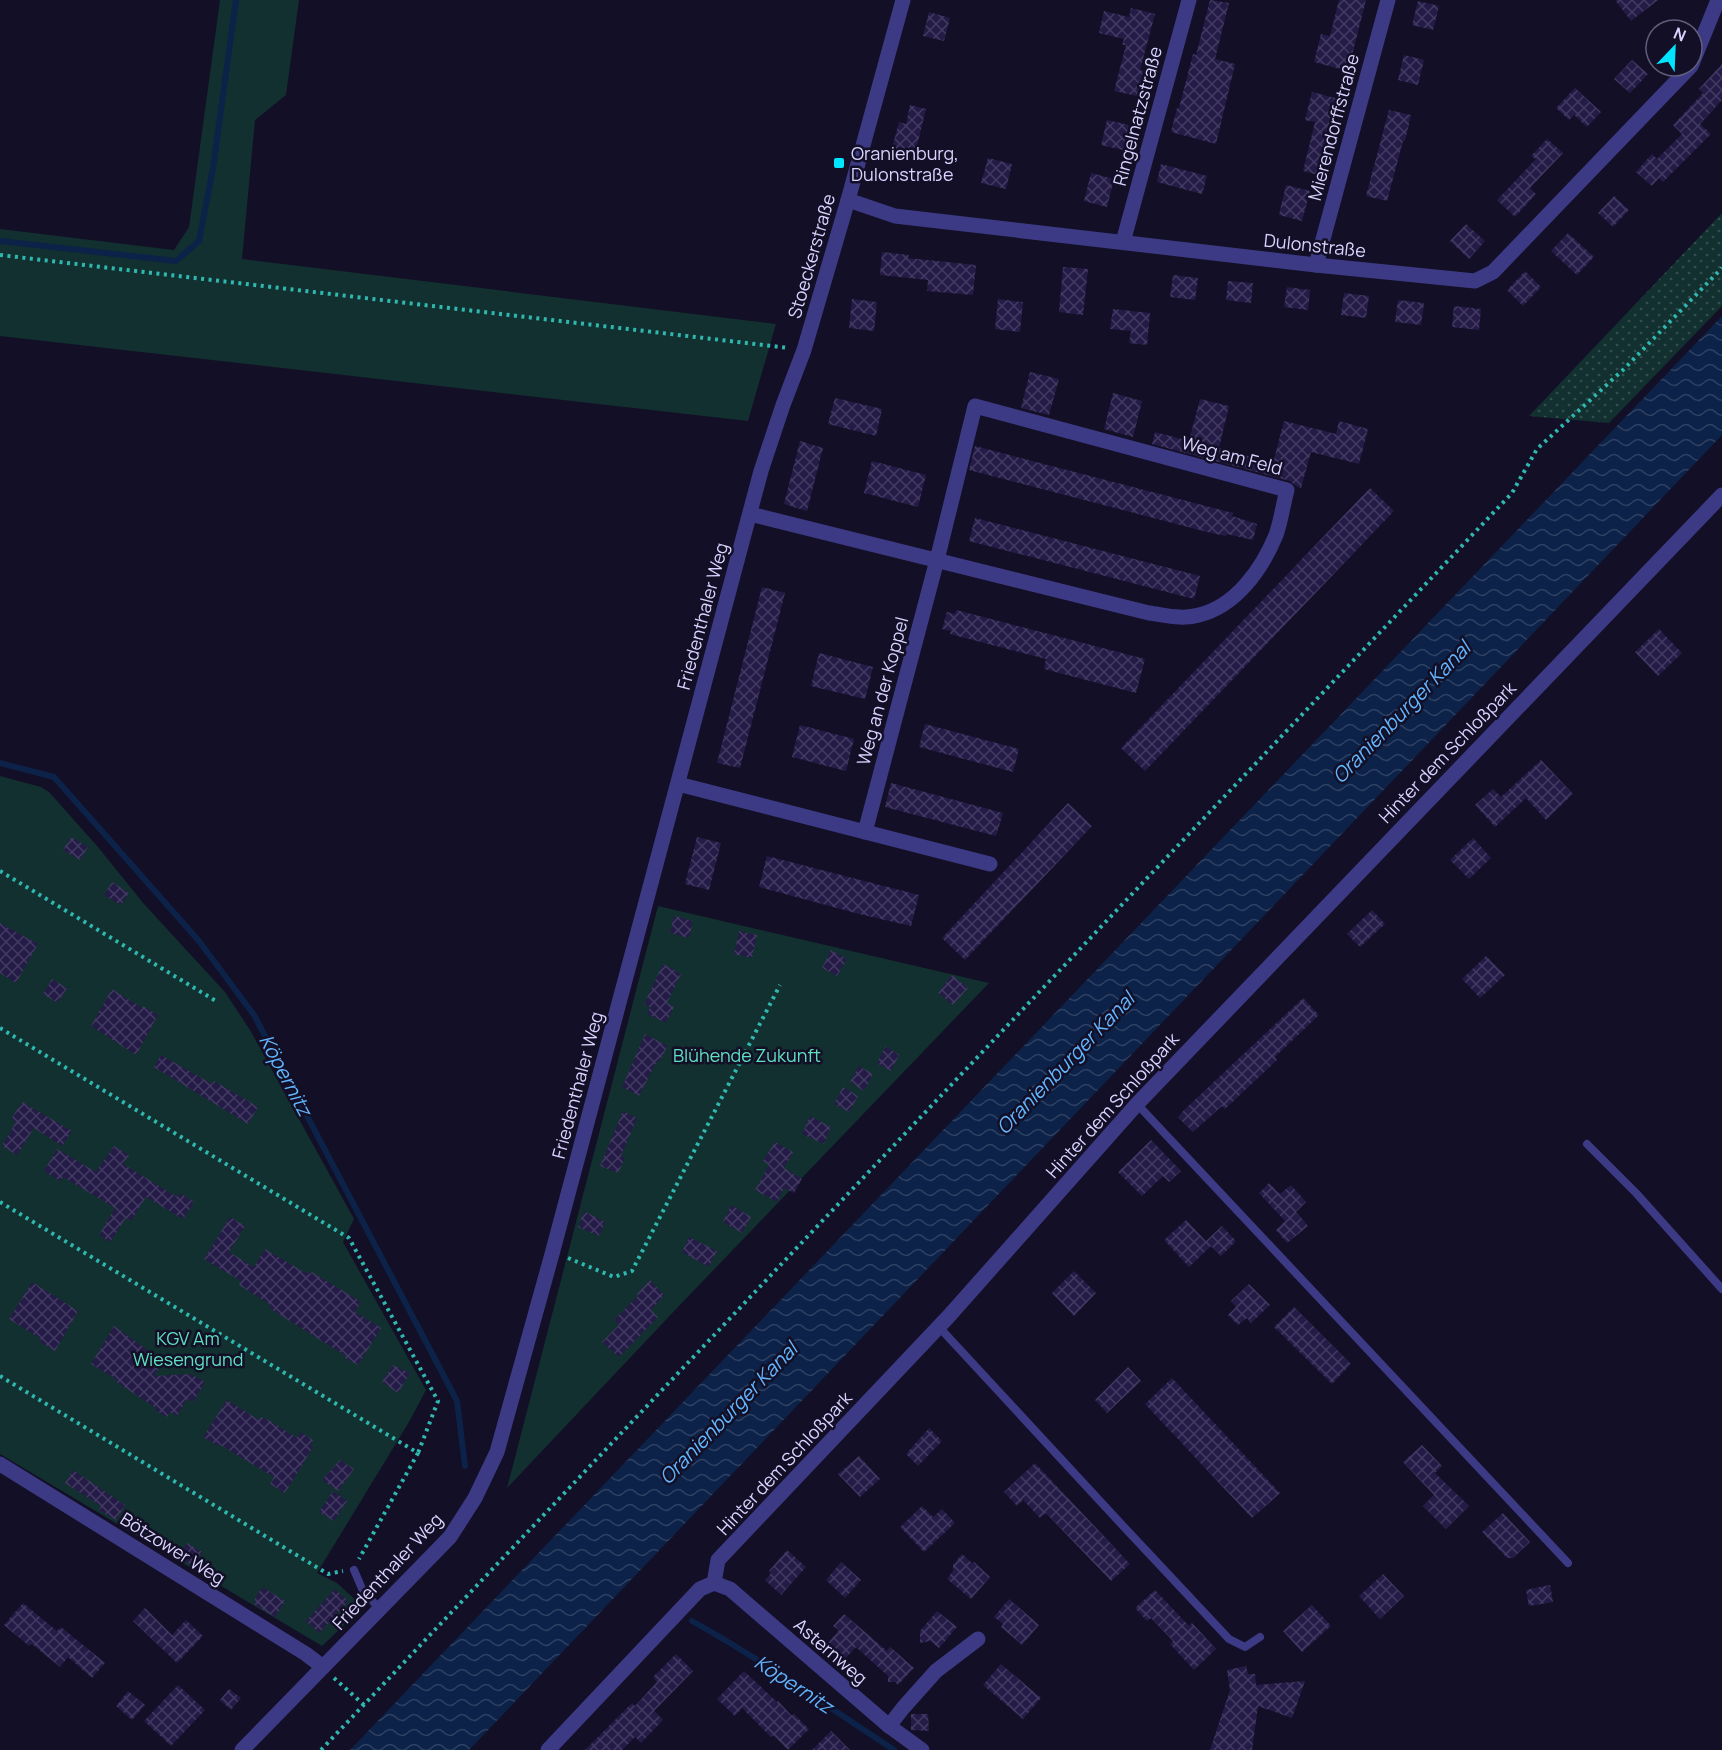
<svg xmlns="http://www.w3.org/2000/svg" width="1722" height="1750" font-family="Manrope,sans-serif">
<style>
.green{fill:#12302f}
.park{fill:url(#park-dots)}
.water{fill:url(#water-waves)}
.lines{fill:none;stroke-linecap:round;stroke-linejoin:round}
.stream{stroke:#0c2248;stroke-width:6}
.building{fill:url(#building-cross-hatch)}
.path{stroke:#2fb8b0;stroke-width:4;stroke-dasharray:3 4.5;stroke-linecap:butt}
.lane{stroke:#3d3a85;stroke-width:8}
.street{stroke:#3d3a85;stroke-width:15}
.poi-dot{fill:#00e5ff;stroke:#130f26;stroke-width:2}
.labels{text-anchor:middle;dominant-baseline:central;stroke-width:5;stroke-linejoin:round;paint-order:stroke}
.street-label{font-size:18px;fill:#d9d4ff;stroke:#130f26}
.poi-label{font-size:18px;fill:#d9d4ff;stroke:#130f26;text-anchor:start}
.park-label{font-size:18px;fill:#5fe0c0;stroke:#130f26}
.water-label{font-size:20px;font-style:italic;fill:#62b6ff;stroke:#130f26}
</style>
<defs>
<pattern id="park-dots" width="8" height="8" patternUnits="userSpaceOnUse" patternTransform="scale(1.5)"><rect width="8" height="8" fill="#12302f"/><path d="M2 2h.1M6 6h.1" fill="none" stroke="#344d4e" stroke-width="1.8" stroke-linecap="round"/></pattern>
<pattern id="water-waves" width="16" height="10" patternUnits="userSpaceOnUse" patternTransform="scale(1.5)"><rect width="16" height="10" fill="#0c2248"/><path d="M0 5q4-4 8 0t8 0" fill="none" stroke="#2f4163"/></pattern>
<pattern id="building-cross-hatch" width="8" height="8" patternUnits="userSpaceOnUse" patternTransform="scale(1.5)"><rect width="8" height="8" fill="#241b47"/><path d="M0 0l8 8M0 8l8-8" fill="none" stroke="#433b63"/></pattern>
</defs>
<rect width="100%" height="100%" fill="#130f26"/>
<g class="green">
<path d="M220 0H299L286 95 255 120 242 259 776 324 748 421 0 336V229L174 250 189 227Z"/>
<path d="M0 776 41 787 49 792 98 847 144 904 225 992 250 1030 354 1219 343 1242 426 1390 409 1422 317 1573 337 1583 363 1607 322 1646 0 1454Z"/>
<path d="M658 906 989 983 678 1307 507 1488Z"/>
</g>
<path class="park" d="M1722 213V306L1609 423 1529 416Z"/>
<path class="water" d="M1722 316V435L469 1750H350Z"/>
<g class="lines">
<g class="stream">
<path d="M0 241 176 261 199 241 213 168 236 0"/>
<path d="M0 763 54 777 199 941 254 1015 457 1401 465 1466"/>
<path d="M692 1621C762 1660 827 1706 894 1750"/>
</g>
</g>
<g class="building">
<path d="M1210 0 1229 3 1215 59 1235 64 1216 144 1171 132 1177 108H1179L1193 54 1196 55Z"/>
<path d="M1339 0H1366L1348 71 1314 62 1321 34 1330 36Z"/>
<path d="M1615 0H1658L1631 21Z"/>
<path d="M1418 1 1439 6 1433 30 1412 25Z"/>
<path d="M1131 8 1155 14 1140 70 1143 71 1137 96 1114 91 1126 45H1122L1124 39 1099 33 1104 11 1129 17Z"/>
<path d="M929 12 950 18 944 41 923 36Z"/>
<path d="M1404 55 1424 60 1418 85 1398 80Z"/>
<path d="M1632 60 1648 74 1630 93 1614 79Z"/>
<path d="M1722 64V100L1700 124 1711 134 1663 182 1659 178 1652 186 1636 172 1652 154 1657 159 1682 134 1673 125 1703 93 1699 89Z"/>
<path d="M1575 88 1601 112 1587 127 1574 115 1569 120 1556 108Z"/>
<path d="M1312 92 1339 99 1332 126H1331L1318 175 1303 171 1315 122 1305 120Z"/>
<path d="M910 105 926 109 915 154 892 148 899 122 906 124Z"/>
<path d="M1389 110 1411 115 1405 141H1403L1387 201 1366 196Z"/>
<path d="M1107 120 1129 125 1123 150 1101 145Z"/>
<path d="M1547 139 1563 153 1530 188 1536 194 1515 217 1497 200 1536 159 1531 156Z"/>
<path d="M988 158 1012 164 1006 189 981 183Z"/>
<path d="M1161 164 1207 176 1202 194 1157 182Z"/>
<path d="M1091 173 1114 179 1107 207 1084 201Z"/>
<path d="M1286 185 1310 191 1302 221 1279 215Z"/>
<path d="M1614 196 1629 210 1613 227 1598 213Z"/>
<path d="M1466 224 1485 241 1469 259 1450 241Z"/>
<path d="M1568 233 1594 257 1577 275 1551 251Z"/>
<path d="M882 252 909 255 908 258 976 265 973 295 927 291 928 280 880 275Z"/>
<path d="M1063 267 1088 269 1083 315 1059 312Z"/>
<path d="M1525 271 1541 287 1523 306 1507 290Z"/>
<path d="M1173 275 1198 278 1195 300 1170 297Z"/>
<path d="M1228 281 1253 283 1251 303 1226 300Z"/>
<path d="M1287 287 1310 290 1308 310 1284 307Z"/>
<path d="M1344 293 1369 296 1366 318 1341 315Z"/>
<path d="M852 299 877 302 874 331 849 328Z"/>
<path d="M998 299 1023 302 1020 332 995 329Z"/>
<path d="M1398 300 1424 303 1421 325 1395 322Z"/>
<path d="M1454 306 1481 309 1479 330 1452 327Z"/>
<path d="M1113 309 1150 313 1147 345 1129 343 1131 331 1110 329Z"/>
<path d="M1030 372 1059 379 1049 415 1021 408Z"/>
<path d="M1113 393 1142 401 1133 437 1104 429Z"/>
<path d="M835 398 882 409 876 436 828 424Z"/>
<path d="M1200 399 1229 406 1219 448 1273 463 1284 421 1336 434 1339 421 1368 429 1359 464 1311 452 1301 488 1296 486 1290 481 1152 444 1155 432 1189 441Z"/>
<path d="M800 441 823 448 807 511 784 504Z"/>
<path d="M975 446 1233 513 1232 516 1257 524 1253 540 1227 534 1226 536 1211 533 969 470Z"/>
<path d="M872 461 926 475 918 507 864 493Z"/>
<path d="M1370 488 1394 511 1145 771 1121 748Z"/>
<path d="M975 518 1200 576 1194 599 969 541Z"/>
<path d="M762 587 785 593 740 768 717 763Z"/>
<path d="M956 610 1145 659 1136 693 1044 669 1046 659 950 634 951 631 942 629 947 612 955 614Z"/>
<path d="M1659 629 1682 653 1658 676 1635 652Z"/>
<path d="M819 653 873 667 865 699 811 686Z"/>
<path d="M925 724 1019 749 1013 772 919 747Z"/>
<path d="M800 725 854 739 846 771 792 757Z"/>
<path d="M1541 760 1573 794 1546 820 1526 798 1495 827 1475 805 1493 789 1501 797Z"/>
<path d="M891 783 1003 813 996 836 885 807Z"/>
<path d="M1068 803 1092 826 965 960 942 938Z"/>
<path d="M71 837 88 847 80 860 63 850Z"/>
<path d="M697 837 721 843 709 890 685 884Z"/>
<path d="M1473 838 1491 858 1469 879 1450 860Z"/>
<path d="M767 856 919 895 911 926 859 914 759 887Z"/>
<path d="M112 882 129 893 121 905 104 895Z"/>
<path d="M1372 910 1385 924 1360 947 1347 934Z"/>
<path d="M674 916 693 921 689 938 670 933Z"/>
<path d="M0 923 38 944 16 983 0 973Z"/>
<path d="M739 931 757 935 752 958 734 954Z"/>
<path d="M831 950 847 959 837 976 822 968Z"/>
<path d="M1486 956 1505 975 1480 998 1462 979Z"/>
<path d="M663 964 681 974 667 1003 674 1007 666 1023 647 1014 650 1007 644 1004Z"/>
<path d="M952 975 968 988 953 1005 938 993Z"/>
<path d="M52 979 67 988 58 1003 43 994Z"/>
<path d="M112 989 142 1008 143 1006 158 1015 136 1055 91 1026Z"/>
<path d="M1303 998 1319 1015 1275 1057 1277 1060 1225 1109 1222 1106 1193 1132 1178 1117 1184 1110Z"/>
<path d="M645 1034 668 1046 659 1062 657 1061 639 1096 622 1087Z"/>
<path d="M886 1046 899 1055 891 1071 877 1063Z"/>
<path d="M161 1055 212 1084 214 1081 258 1107 248 1124 154 1067Z"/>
<path d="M859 1066 873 1074 864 1091 850 1082Z"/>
<path d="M843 1087 858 1096 849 1112 834 1104Z"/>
<path d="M22 1102 72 1131 62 1146 34 1128 17 1155 2 1146 16 1122 11 1119Z"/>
<path d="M623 1111 637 1118 621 1156 625 1158 618 1173 600 1166Z"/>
<path d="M810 1116 831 1127 824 1144 802 1134Z"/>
<path d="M1151 1140 1181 1171 1169 1182 1163 1176 1142 1196 1118 1172Z"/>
<path d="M775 1142 793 1152 784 1168 802 1179 794 1193 784 1188 777 1202 755 1190 769 1165 763 1161Z"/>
<path d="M114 1146 129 1155 123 1164 177 1197 180 1193 194 1202 183 1219 146 1197 131 1221 126 1218 110 1242 99 1235 115 1208 63 1177 60 1181 44 1171 57 1149 96 1172Z"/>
<path d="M1269 1183 1280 1194 1291 1185 1306 1202 1296 1212 1308 1226 1287 1243 1276 1230 1285 1221 1259 1193Z"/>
<path d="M731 1205 751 1217 742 1233 723 1222Z"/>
<path d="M584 1211 605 1222 599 1236 578 1227Z"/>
<path d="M230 1217 245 1226 229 1252 254 1267 265 1249 304 1272 305 1271 310 1274 312 1272 361 1302 355 1312 381 1328 358 1365 345 1358 346 1356 269 1308 271 1305 239 1285 241 1281 204 1259Z"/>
<path d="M1186 1220 1206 1241 1222 1226 1236 1241 1221 1256 1211 1246 1189 1267 1164 1240Z"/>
<path d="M689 1237 717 1251 709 1267 682 1252Z"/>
<path d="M1074 1271 1096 1293 1074 1316 1052 1293Z"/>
<path d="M650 1280 664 1295 651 1310 658 1317 619 1357 602 1342 619 1325 614 1320 638 1296 637 1294Z"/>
<path d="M32 1282 78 1311 55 1351 40 1342 41 1339 9 1319Z"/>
<path d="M1249 1284 1270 1305 1251 1323 1247 1318 1238 1325 1228 1315 1236 1307 1231 1301Z"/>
<path d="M1294 1307 1351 1364 1332 1384 1274 1327Z"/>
<path d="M114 1326 163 1361 154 1376 191 1374 205 1382 193 1402 187 1399 177 1416 170 1412 167 1417 155 1410 156 1408 115 1381 116 1379 91 1364Z"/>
<path d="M393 1365 410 1373 398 1393 382 1382Z"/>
<path d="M1128 1367 1141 1381 1107 1413 1095 1400Z"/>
<path d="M1172 1378 1280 1493 1252 1518 1145 1404Z"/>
<path d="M227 1400 259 1420 261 1417 270 1421 297 1438 300 1432 313 1440 310 1445 313 1447 285 1493 270 1484 274 1477 219 1444 218 1446 203 1437Z"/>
<path d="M929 1428 942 1441 918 1466 906 1454Z"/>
<path d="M1422 1445 1442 1466 1435 1473 1469 1506 1446 1529 1423 1506 1434 1495 1403 1462Z"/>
<path d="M859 1456 880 1479 860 1497 838 1474Z"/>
<path d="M340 1460 354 1469 338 1491 322 1480Z"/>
<path d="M1035 1463 1130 1564 1111 1581 1046 1513 1040 1518 1023 1500 1017 1506 1004 1492Z"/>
<path d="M73 1470 125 1505 116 1520 99 1510 101 1506 65 1483Z"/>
<path d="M333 1491 347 1501 334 1521 319 1512Z"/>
<path d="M922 1506 933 1517 942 1509 955 1523 924 1552 900 1527Z"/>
<path d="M1503 1513 1530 1542 1513 1558H1507L1482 1532Z"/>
<path d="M187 1543 202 1552 193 1566 179 1557Z"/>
<path d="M787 1550 806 1567 781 1595 765 1580 771 1573 769 1571Z"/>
<path d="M962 1554 972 1563 974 1562 990 1577 971 1599 947 1579 953 1571V1565Z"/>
<path d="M841 1562 861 1580 845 1598 826 1580Z"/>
<path d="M1383 1574 1404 1596 1380 1619 1359 1596Z"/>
<path d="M1550 1585 1553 1602 1529 1606 1526 1590Z"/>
<path d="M262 1587 285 1601 275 1617 255 1605V1599Z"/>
<path d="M335 1589 348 1601 319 1633 306 1621Z"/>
<path d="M1155 1590 1189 1626 1192 1623 1216 1649 1194 1670 1170 1644 1173 1641 1151 1618 1147 1621 1135 1608Z"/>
<path d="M1009 1599 1039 1625 1022 1645 1001 1627 1003 1624 994 1617Z"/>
<path d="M23 1603 57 1631 61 1627 105 1663 92 1678 68 1657 60 1667 32 1644 29 1646 4 1625Z"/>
<path d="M1312 1605 1331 1626 1302 1652 1283 1631Z"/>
<path d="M145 1608 172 1635 186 1620 203 1636 177 1663 133 1621Z"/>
<path d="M937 1611 957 1627 939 1648 930 1641 920 1643V1631Z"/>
<path d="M844 1614 887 1651 890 1647 914 1668 898 1685 895 1682H888V1676L856 1647 844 1660 827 1644 839 1630 833 1626Z"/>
<path d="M676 1654 693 1671 654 1711 663 1720 641 1743 635 1737 622 1750H585L632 1703 635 1706 657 1682 653 1677Z"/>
<path d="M1001 1664 1041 1698 1023 1719 983 1685Z"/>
<path d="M1246 1666 1248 1674H1255L1256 1685 1305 1681 1292 1718 1258 1706 1252 1750H1210L1230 1690 1227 1670Z"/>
<path d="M744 1671 777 1702 778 1701 792 1716 794 1714 809 1729 788 1750 773 1735 771 1737 742 1708 735 1716 717 1699Z"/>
<path d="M178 1685 205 1710 171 1746 144 1721Z"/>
<path d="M229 1689 241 1698 231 1710 220 1700Z"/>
<path d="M128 1691 145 1705 132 1720 116 1706Z"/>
<path d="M911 1714H928L929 1731 911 1730Z"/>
<path d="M831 1731 850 1750H812Z"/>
</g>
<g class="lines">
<g class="path">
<path d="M0 255 789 348"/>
<path d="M0 871 216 1001"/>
<path d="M0 1028 349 1238 438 1401 418 1453"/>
<path d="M0 1202 418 1453 359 1559"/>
<path d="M568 1258 614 1277 632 1271 780 985"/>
<path d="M0 1376 328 1574 343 1571"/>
<path d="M334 1678 364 1705"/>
<path d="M321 1750 1512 493 1537 449 1625 368 1722 268"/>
</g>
<g class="lane">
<path d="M1137 1104 1568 1563"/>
<path d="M1587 1144 1636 1193 1722 1289"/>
<path d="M939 1327 1124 1527 1229 1639 1245 1647 1260 1637"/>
<path d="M354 1570 363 1591 379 1608"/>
</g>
<g class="street">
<path d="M1692 64 1718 0"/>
<path d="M848 200 895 216 1316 265 1475 281 1493 272 1691 66"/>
<path d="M1123 242 1189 0"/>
<path d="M1316 265 1388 0"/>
<path d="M750 514 1149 613C1165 615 1183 620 1199 615 1236 606 1262 569 1276 535 1281 521 1283 505 1287 490L975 406 937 560 865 832"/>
<path d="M678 784 990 864"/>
<path d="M0 1464 306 1654 323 1667"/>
<path d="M714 1583 730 1589 889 1726 922 1750"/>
<path d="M889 1726 903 1708 936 1671 978 1639"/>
<path d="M242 1750 450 1537 475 1498 497 1452 552 1254 761 471 783 405 804 350 848 200 903 0"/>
<path d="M548 1750 700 1589 714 1583 718 1560 949 1316 1137 1104 1722 495"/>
</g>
</g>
<rect class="poi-dot" x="833" y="157" width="12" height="12" rx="3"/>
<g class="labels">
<g class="street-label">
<text transform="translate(1137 116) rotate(-75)">Ringelnatzstraße</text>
<text transform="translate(1333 127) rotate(-75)">Mierendorffstraße</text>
<text transform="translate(1315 245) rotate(6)">Dulonstraße</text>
<text transform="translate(811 256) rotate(-74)">Stoeckerstraße</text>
<text transform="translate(1232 455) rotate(15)">Weg am Feld</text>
<text transform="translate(702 616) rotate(-75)">Friedenthaler Weg</text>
<text transform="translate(882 691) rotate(-75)">Weg an der Koppel</text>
<text transform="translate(1447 752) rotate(-46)">Hinter dem Schloßpark</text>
<text transform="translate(577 1085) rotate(-75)">Friedenthaler Weg</text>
<text transform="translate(1112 1105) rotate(-48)">Hinter dem Schloßpark</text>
<text transform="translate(784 1463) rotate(-47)">Hinter dem Schloßpark</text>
<text transform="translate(173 1548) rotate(32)">Bötzower Weg</text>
<text transform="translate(387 1571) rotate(-47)">Friedenthaler Weg</text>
<text transform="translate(831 1651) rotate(41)">Asternweg</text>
</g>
<g class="poi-label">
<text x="851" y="153">Oranienburg,<tspan x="851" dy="21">Dulonstraße</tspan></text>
</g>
<g class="park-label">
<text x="747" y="1055">Blühende Zukunft</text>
<text x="188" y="1338">KGV Am<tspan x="188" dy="21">Wiesengrund</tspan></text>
</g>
<g class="water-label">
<text transform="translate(1401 712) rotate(-46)">Oranienburger Kanal</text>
<text transform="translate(1065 1063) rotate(-46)">Oranienburger Kanal</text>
<text transform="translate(286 1075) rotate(62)">Köpernitz</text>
<text transform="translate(728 1413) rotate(-46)">Oranienburger Kanal</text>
<text transform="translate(794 1684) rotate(33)">Köpernitz</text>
</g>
</g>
<g transform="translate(1674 48) rotate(23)"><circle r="28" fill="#130f26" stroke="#625e7d" stroke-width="1.5"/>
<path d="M0-4.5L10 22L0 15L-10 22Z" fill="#00e5ff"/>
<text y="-9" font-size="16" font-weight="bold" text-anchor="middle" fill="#d9d4ff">N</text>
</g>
</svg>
